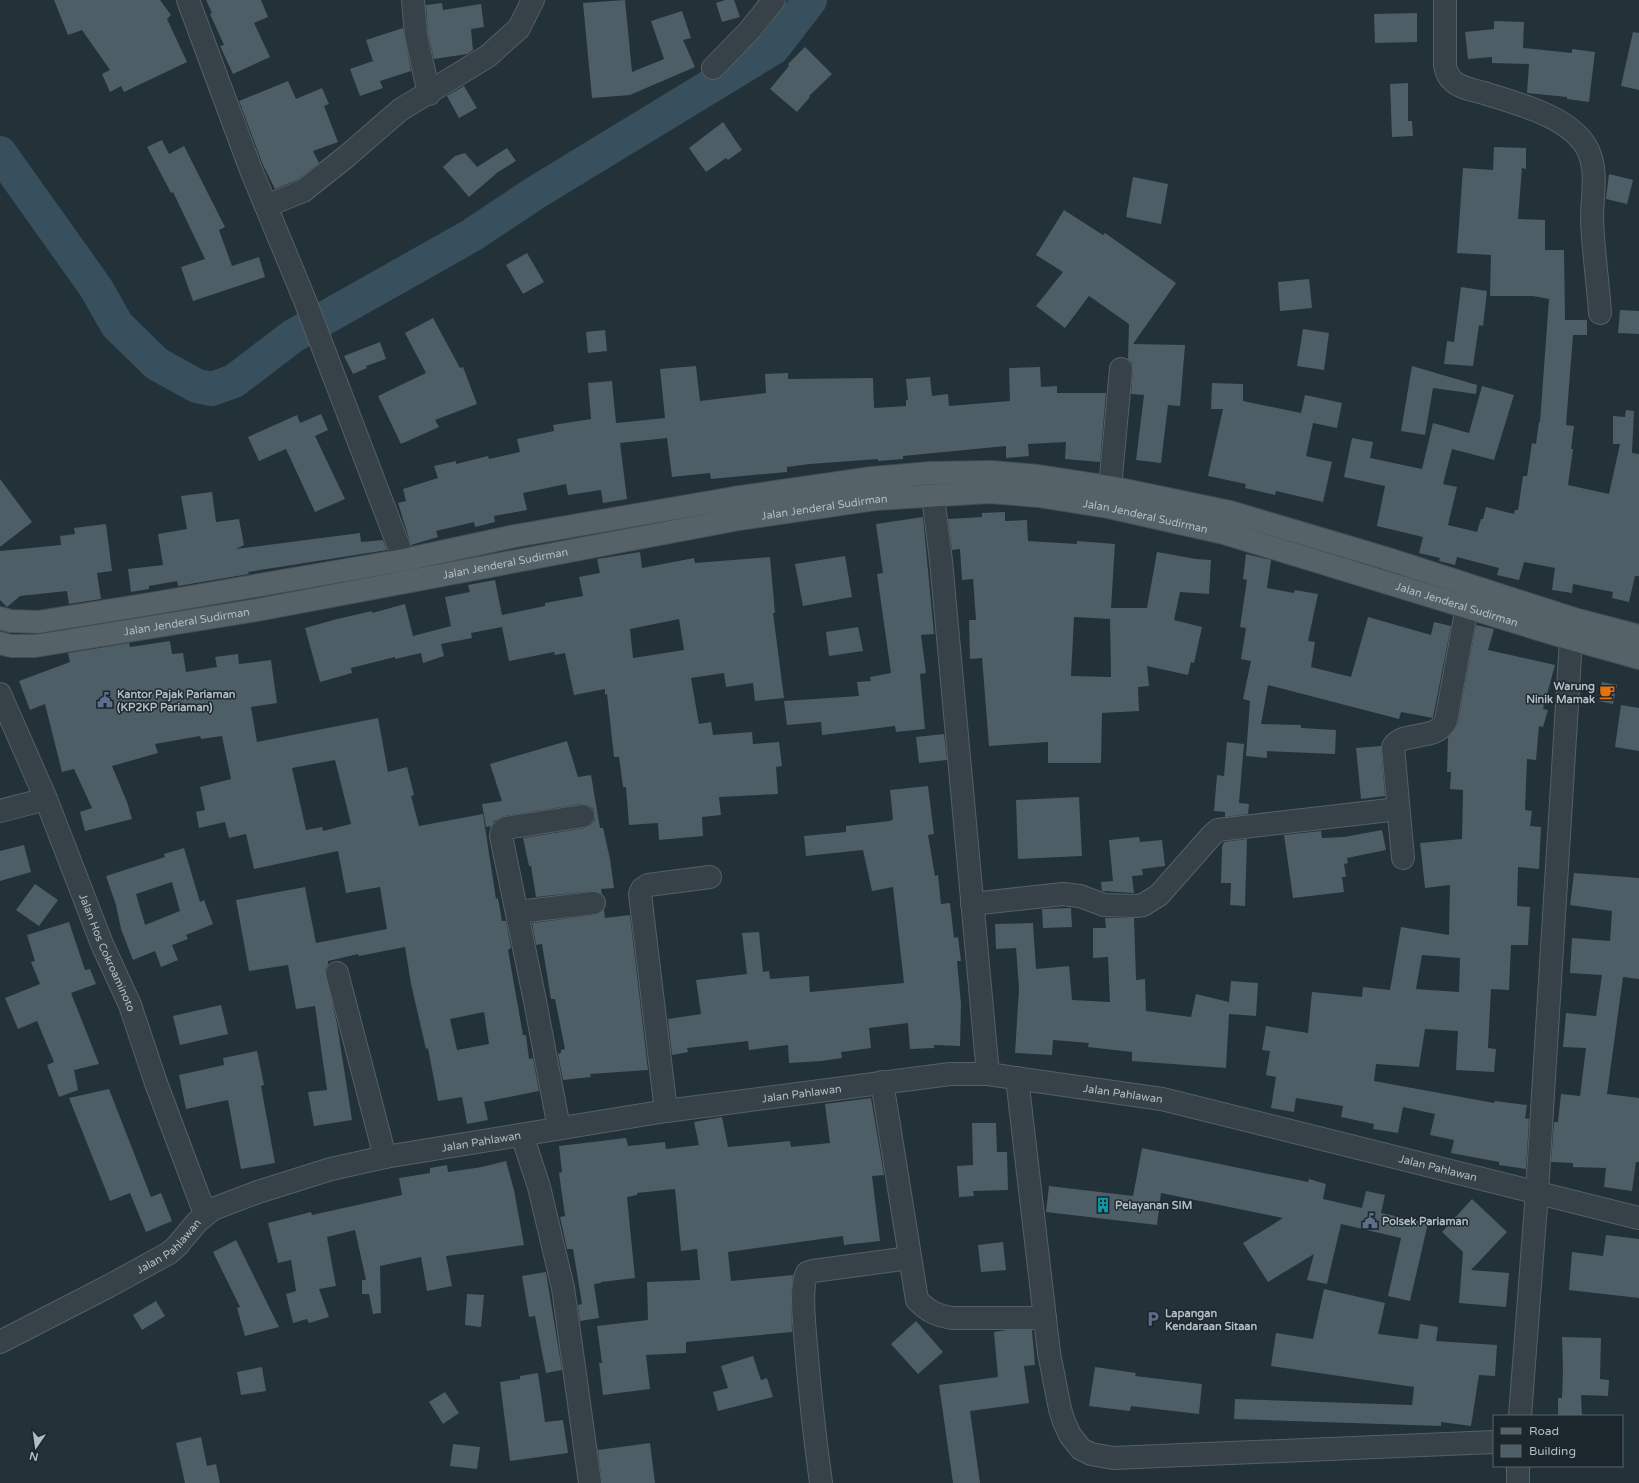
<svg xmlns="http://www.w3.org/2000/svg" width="1639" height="1483" font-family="'Varela Round',sans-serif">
  <rect width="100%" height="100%" fill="#233138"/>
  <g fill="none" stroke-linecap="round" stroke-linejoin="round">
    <path stroke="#38505e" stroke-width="34" d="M0 153 96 288 117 325 157 364 197 386 212 389 234 381 293 336 472 235 535 193 773 48 810 0"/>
  </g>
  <g fill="#4e5e66" fill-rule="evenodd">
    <path d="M54 0H160L171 15 167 19 187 62 124 92 121 86 110 92 102 74 110 70 82 30 68 35Z"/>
    <path d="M206 0H261L268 17 254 23 270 57 233 74 220 46 224 45 210 14 212 13Z"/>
    <path d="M625 0 632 72 664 59 651 21 682 11 691 38 683 40 695 67 630 95 592 98 583 3Z"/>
    <path d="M725 0H734L740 17 722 22 716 3Z"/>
    <path d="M442 3 443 10 481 4 484 27 471 29 473 50 467 54 434 59 428 33 426 5Z"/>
    <path d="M1417 13V42L1375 43 1374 14Z"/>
    <path d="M1494 21 1524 22 1523 48 1572 53V49L1595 52 1589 102 1567 99V97L1527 93 1529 64 1492 63V57L1468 59 1465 32 1494 29Z"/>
    <path d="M403 28 411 71 380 81 383 88 360 96 350 69 373 61 366 40Z"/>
    <path d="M1633 32 1639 33V90L1621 86Z"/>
    <path d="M805 47 832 74 809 96 810 97 797 112 770 89 789 66 788 64Z"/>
    <path d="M288 81 296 99 322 88 329 104 324 106 338 142 313 151 319 163 297 180 275 189 263 165 239 101Z"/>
    <path d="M1408 83V121H1412L1413 136 1392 137 1390 84Z"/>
    <path d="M464 86 477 108 459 118 447 96Z"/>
    <path d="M723 122 742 150 728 160 726 158 706 172 689 148Z"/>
    <path d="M162 140 169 154 184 146 225 227 219 230 232 266 259 257 265 277 193 301 181 267 205 259 173 192 171 193 147 147Z"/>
    <path d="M1494 147 1526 148V169L1522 168 1518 219 1545 220V250H1564L1565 320H1587V335H1573L1566 425 1574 426 1571 449H1573L1568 485 1609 494 1620 444H1613V416L1625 417 1626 410 1634 411 1632 453 1639 454V576H1635L1629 602 1612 598 1613 592 1573 584 1572 593 1552 590 1555 568 1524 562 1519 580 1497 575 1499 568 1457 557 1455 565 1439 561 1440 558 1419 553 1423 537 1377 526 1385 486 1344 477 1352 438 1373 442 1370 458 1422 469 1433 423 1469 433 1482 386 1514 395 1494 460 1452 449 1443 484 1457 487 1448 525 1477 532 1481 519H1483L1486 507 1514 514 1515 510H1518L1523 476H1527L1532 443 1536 444 1539 422H1540L1549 299 1533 296H1490L1491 255 1457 253 1463 168 1493 170Z"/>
    <path d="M507 148 516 161 498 172 469 197 443 167 455 156 465 153 477 167Z"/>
    <path d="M1609 174 1633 180 1627 204 1606 199Z"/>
    <path d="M1133 177 1168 184 1161 224 1126 217Z"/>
    <path d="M1064 210 1103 235 1105 233 1176 283 1133 344 1185 345 1180 406 1168 405 1161 463 1136 460 1144 395 1131 394 1133 370 1132 363 1128 359 1129 324 1089 296 1065 328 1036 306 1063 272 1036 255Z"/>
    <path d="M527 253 544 282 523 294 506 265Z"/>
    <path d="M1309 279 1312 308 1280 311 1278 282Z"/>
    <path d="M1461 287 1487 291 1483 326 1479 325 1473 366 1444 364 1447 341 1454 342Z"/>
    <path d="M1620 310 1639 311V334L1618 333Z"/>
    <path d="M433 318 460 368 463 367 477 404 435 420 439 427 401 444 378 396 426 373 405 333Z"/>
    <path d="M1303 329 1329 333 1324 370 1297 366Z"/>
    <path d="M605 330 607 351 588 353 586 332Z"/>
    <path d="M380 342 386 359 366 366 367 368 353 374 344 356Z"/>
    <path d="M696 366 700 401 766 393 765 374 788 373V379L873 378 874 408 906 406V400H908L906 379 930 377 932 396 948 394 949 406 1010 401 1009 368 1040 367 1041 387 1057 386V393H1106L1100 462 1065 459 1066 442 1028 444 1029 456 1006 458V446L903 456V459L878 461V459L810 464 787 467V472L711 479 710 473 672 477 667 438 620 443 627 499 603 503 601 490 568 495 566 484 523 493 527 510 494 516 495 522 475 527 474 522 436 531 438 537 411 545 398 503 406 501 403 489 438 478 434 466 456 461V464L488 456 489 459 520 452 517 439 554 431 553 425 591 419 588 383 612 381 616 423 665 418 660 369Z"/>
    <path d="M1412 366 1477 385 1476 394 1433 388 1425 435 1401 431Z"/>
    <path d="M1212 383 1243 384V401L1301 413 1305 395 1342 403 1337 428 1313 423 1306 456 1332 462 1323 502 1276 491 1275 495 1245 488 1246 484 1208 476 1223 409H1211Z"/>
    <path d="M321 414 328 430 315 436 345 499 315 512 286 449 259 461 248 437 297 415 300 423Z"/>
    <path d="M0 479 32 522 0 547Z"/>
    <path d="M212 492 216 522 239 519 244 545 236 549 360 533 361 542 383 540 387 550 248 572 249 574 178 586 177 581 149 586V589L131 592 128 569 163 565 158 534 187 529 181 496Z"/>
    <path d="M1005 512V521L1027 520 1028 541 1077 544V541L1115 544 1111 608H1147L1157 552 1196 559 1211 560 1209 594 1180 592 1174 620 1202 627 1194 663 1191 662 1188 675 1147 666 1149 686 1138 687 1139 711 1102 713 1101 763H1048V742L989 746 982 658 970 659 969 620H976L973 579 962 580 960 549 952 550 948 519 982 517V513ZM1074 617 1110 619 1111 677 1071 676Z"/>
    <path d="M923 517 934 634 921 635 926 673 920 674 925 729 896 732 895 726 822 735 821 722 787 725 784 701 859 696 857 682 871 681 870 677 891 673 877 574 883 573 876 524Z"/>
    <path d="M106 524 112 571 97 573 101 599 69 604 67 591 20 596 7 607 0 600V551L61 545 60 536 75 534 74 528Z"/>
    <path d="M640 552 642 568 694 558 695 563 770 557 775 613H773L784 698 755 701 753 683 726 687 724 673 691 678 699 724 711 722 713 735 752 732 753 744 779 742 782 766 776 767 778 794 719 797 721 815 702 817 703 836 659 840 658 823 629 825 626 787H623L619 757H614L607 694 605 695V689L574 695 565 653 555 655 554 652 509 661 502 627 471 633 472 638 441 644 444 656 423 663 421 653 395 659V657L351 668 352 673 320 682 305 628 337 619 372 611V613L405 604 413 636 451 626 445 597 470 592 468 585 495 580 502 615 545 606V603L583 596 579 577 600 573 597 559ZM679 619 684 650 633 658 630 629Z"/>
    <path d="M1246 554 1271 560 1267 588 1294 593 1295 590 1318 594 1308 641 1315 642 1311 667 1351 677 1368 617 1431 635 1434 622 1451 626 1433 718 1401 712 1399 719 1268 685 1261 724 1301 725V728L1336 730 1335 754 1267 751V758L1246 756 1250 701 1243 699 1251 661 1241 659 1246 628 1240 627 1247 580 1243 579Z"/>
    <path d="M845 556 852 597 803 606 795 564Z"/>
    <path d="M1476 625 1494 629 1488 650 1555 665 1543 709 1548 710 1543 727 1539 726 1536 760 1527 759 1525 810 1532 811 1530 826 1541 827 1539 869 1518 867 1517 906 1530 907 1528 945H1511L1509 990 1491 989 1488 1048 1496 1049 1494 1072 1456 1070 1458 1031 1425 1029 1419 1067 1376 1064 1374 1081 1494 1103 1495 1101 1527 1105 1525 1118 1529 1119 1526 1169 1499 1165V1162L1451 1153 1454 1140 1430 1135 1435 1114 1403 1107 1398 1133 1373 1129 1374 1124 1341 1117 1343 1106 1296 1098 1294 1112 1271 1108 1276 1077 1266 1075 1270 1051 1262 1050 1266 1026 1308 1033 1312 992 1362 997 1363 987 1390 990 1401 927 1449 935 1450 885 1425 888 1420 843 1462 839 1463 790 1450 789 1451 772H1447L1448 738 1458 723ZM1422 955 1460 958 1459 992 1416 989Z"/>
    <path d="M858 627 863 651 829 656 826 632Z"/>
    <path d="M170 641 172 654 183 653 186 672 217 667 215 657 238 654 239 664 271 660 277 703 251 707 257 742 378 718 388 772 407 767 414 795 411 796 419 826 483 814 496 899 498 898 502 921H506L511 948 508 950 523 1035H526L529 1059 533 1058 539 1091 484 1102 488 1120 467 1124 462 1097 438 1101 428 1048 426 1049 411 984 405 947 359 956 358 954 328 961V964L325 970 337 1024 352 1120 314 1126 308 1092 327 1090 315 1006 296 1009 288 965 249 971 236 900 305 887 316 943 387 929 380 887 346 893 338 851 254 869 246 834 229 838 225 822 199 828 196 812 205 810 200 787 231 779 222 736 201 739 200 736 155 744 158 753 112 766 127 802 132 819 85 831 80 812 92 808 74 769 62 772 45 704 30 710 19 681 70 662 68 653 129 643 130 647ZM335 760 351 824 323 831 322 827 306 830 292 768ZM484 1012 489 1044 457 1050 450 1019Z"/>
    <path d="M1602 682 1617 685 1613 704 1598 701Z"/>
    <path d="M1621 705 1639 708V751L1615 747Z"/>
    <path d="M944 734 947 760 919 763 916 737Z"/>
    <path d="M567 741 578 777 591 775 600 828H603L610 859 614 888 601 889 602 894 593 891 536 897 531 866H529L523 838 585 828 591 825 595 820V814L593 808 588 805 581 804 504 816 494 821 492 826 486 827 482 804 502 801 490 764Z"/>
    <path d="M1227 742 1244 744 1239 803 1249 804 1248 814 1225 817V812L1214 811 1217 775 1224 776Z"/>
    <path d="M1381 746 1385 796 1361 799 1356 748Z"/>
    <path d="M928 786 934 834 928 835 935 876 938 875 941 904 950 903 954 938 958 937 961 961H957L961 1004 960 1046 934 1045V1048L910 1049 908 1023 869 1028 871 1048 841 1052 842 1058 822 1061 789 1063 788 1045 749 1050 748 1041 687 1048 688 1052 672 1055 668 1019 701 1014 696 980 747 974 742 933 759 932 763 972 769 971 770 979 809 976 810 992 904 983 893 887 872 891 863 850 806 856 804 836 846 832V826L890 821 893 819 890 790Z"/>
    <path d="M1079 797 1082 856 1018 859 1016 800Z"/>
    <path d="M1382 830 1386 850 1347 858 1348 863 1344 864 1346 877H1342L1344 892 1293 898 1284 835 1321 831 1322 838 1344 837Z"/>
    <path d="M1139 837 1140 842 1162 840 1165 866 1142 869 1143 875 1132 876 1134 893 1102 891 1101 882 1113 881 1109 840Z"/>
    <path d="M1247 839 1245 906 1230 905 1231 883H1221L1222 847 1224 842Z"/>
    <path d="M24 845 31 872 0 881V851Z"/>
    <path d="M184 848 200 902 204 900 213 924 186 935 188 939 172 945 178 960 161 967 155 951 133 960 121 929 116 905 106 876 165 857 164 854ZM172 882 180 911 145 925 136 894Z"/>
    <path d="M1574 873 1639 878V979L1623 977 1607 1094 1639 1098V1162H1636L1632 1191 1604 1187 1606 1168 1573 1167V1163L1551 1162 1554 1122H1558L1561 1094 1580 1096 1586 1048 1563 1047 1566 1013 1596 1016 1602 975 1570 973 1572 938 1610 941 1612 911 1570 905Z"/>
    <path d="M35 884 58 900 39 926 16 910Z"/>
    <path d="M1071 908 1072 927 1043 928 1042 909Z"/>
    <path d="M604 910 605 918 630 915 648 1070 590 1074 591 1077 563 1080 558 1054 561 1053V1050L565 1049 555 999H551L542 944 536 945 532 923 595 915Z"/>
    <path d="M1105 918H1134L1136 980 1145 979 1146 1011 1191 1017 1196 994 1229 1002 1231 981 1258 983 1256 1016 1229 1014 1226 1068 1132 1061V1052L1088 1047 1089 1043 1053 1040 1052 1055 1015 1053 1019 989 1016 948 996 949 995 924 1033 923 1036 969 1069 966 1072 1000 1110 1002 1108 957 1093 958V928H1106Z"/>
    <path d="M69 922 85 970 90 969 96 984 71 993 99 1064 74 1070 78 1090 59 1097 47 1065 54 1062 37 1021 18 1029 5 998 40 984 31 962 35 961 27 935Z"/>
    <path d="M221 1005 228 1034 180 1045 173 1016Z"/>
    <path d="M257 1051 264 1085 261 1086 275 1163 241 1169 228 1100 186 1109 179 1075 224 1065 223 1058Z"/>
    <path d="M109 1089 151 1197 161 1193 172 1221 146 1232 130 1193 110 1201 69 1098Z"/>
    <path d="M871 1098 884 1175 872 1176 880 1241 844 1245 843 1236 728 1252 731 1281 793 1275 791 1294 792 1332 686 1342V1353L646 1355 650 1389 603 1395 599 1363H602L597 1326 648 1320 647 1282 700 1280 697 1249 681 1251 675 1189 637 1193V1195L627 1197 635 1278 601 1282V1283L594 1284 599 1318 580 1321 578 1305 582 1304 573 1249H567L560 1217 565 1216 559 1173 562 1172 559 1146 626 1138 628 1146 665 1142 666 1149 699 1145 694 1122 722 1117 728 1147 790 1141 791 1147 830 1143 825 1104Z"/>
    <path d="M972 1123H996L997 1152H1007L1008 1190 973 1191 974 1196 959 1197 957 1166 973 1165Z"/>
    <path d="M1142 1148 1308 1182 1309 1179 1326 1184 1323 1199 1362 1208 1366 1191 1385 1195 1381 1213 1428 1223 1410 1301 1388 1296 1401 1238 1341 1224 1327 1284 1307 1280 1314 1254 1268 1282 1243 1243 1283 1218 1161 1193 1157 1225 1046 1212 1049 1186 1133 1196Z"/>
    <path d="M506 1161 514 1190 524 1245 446 1256 452 1286 427 1291 421 1257 380 1266 381 1313 373 1314 369 1294H362V1280H366L355 1230 327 1237 336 1286 319 1289 329 1317 309 1323 307 1319 293 1323 286 1294 296 1291 291 1260 278 1263 268 1223 311 1212 312 1215 402 1195 399 1178 430 1173V1168L447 1165 448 1172 482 1167Z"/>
    <path d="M1472 1199 1507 1232 1471 1270 1509 1273 1506 1307 1459 1303 1463 1252 1442 1232Z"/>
    <path d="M1606 1235 1639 1239V1298L1569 1290 1572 1252 1603 1256Z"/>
    <path d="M236 1240 279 1327 245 1336 237 1308 240 1307 213 1252Z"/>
    <path d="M1003 1242 1006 1270 981 1272 978 1245Z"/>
    <path d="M546 1272 562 1370 546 1373 535 1316 529 1317 522 1276Z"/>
    <path d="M1324 1289 1385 1303 1378 1334 1418 1339 1420 1324 1438 1327 1436 1341 1497 1345 1495 1376 1479 1375 1471 1426 1441 1422V1426L1234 1419 1235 1399 1412 1405 1414 1387 1271 1366 1276 1333 1313 1339Z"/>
    <path d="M467 1294 484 1295 481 1327 465 1325Z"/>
    <path d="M156 1301 165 1316 142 1330 133 1315Z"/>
    <path d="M916 1321 943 1352 918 1374 891 1344Z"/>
    <path d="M1007 1330H1032L1035 1365 1024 1366 1029 1403 970 1411 980 1483H953L939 1385 998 1377 994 1332Z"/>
    <path d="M1562 1337 1601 1338 1600 1379 1609 1380 1608 1396 1581 1395 1582 1416H1558V1398H1562L1563 1370Z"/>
    <path d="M753 1356 761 1380 767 1378 773 1397 718 1411 713 1392 728 1388 721 1366Z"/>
    <path d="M262 1367 266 1391 241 1395 237 1372Z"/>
    <path d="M1095 1367 1136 1373 1135 1376 1202 1384 1199 1414 1131 1406 1130 1411 1089 1406Z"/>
    <path d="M538 1373 545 1422 563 1420 568 1453 510 1461 500 1382 520 1379V1376Z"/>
    <path d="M445 1392 459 1413 443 1424 429 1402Z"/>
    <path d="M201 1437 207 1466 216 1464 220 1483H185L176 1443Z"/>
    <path d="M650 1443 655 1483H602L598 1450Z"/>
    <path d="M453 1444 480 1447 477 1469 450 1466Z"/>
  </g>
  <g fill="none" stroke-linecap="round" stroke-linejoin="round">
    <defs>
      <g id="minor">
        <path d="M188 0 251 170 304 298 404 560"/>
        <path d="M413 0 416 35 429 94"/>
        <path d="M1445 0V65C1446 71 1448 77 1453 81 1460 88 1474 90 1484 93 1517 104 1571 116 1588 150 1598 172 1592 196 1592 219 1593 250 1598 282 1600 313"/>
        <path d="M713 68 749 31 774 0"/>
        <path d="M266 206 303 191 347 156 400 110 488 56 519 28 533 0"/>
        <path d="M1110 487 1121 369"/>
        <path d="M933 496 941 561 988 1074"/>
        <path id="s1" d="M0 694 46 799 102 944 130 1005 156 1083 205 1214"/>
        <path d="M0 811 46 799"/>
        <path d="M1403 858 1393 747C1402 730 1436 742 1446 721L1467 607"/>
        <path d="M972 904 1063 894 1080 896 1104 905 1136 906 1143 905 1159 895 1212 835 1218 830 1398 809"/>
        <path d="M518 912 594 903"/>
        <path d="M337 973 385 1157"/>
        <path d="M1017 1078 1049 1353 1060 1409 1064 1422 1070 1435 1081 1449 1091 1454 1113 1458 1494 1442"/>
        <path d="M882 1082 917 1300C929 1312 936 1315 952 1318H1045"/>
        <path d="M666 1111 640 894 642 889 648 885 710 877"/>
        <path d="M559 1128 535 1001 501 836 502 831 506 828 583 816"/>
        <path d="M522 1135 539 1187 563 1288 590 1483"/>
        <path d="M1520 1416 1537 1192 1571 639"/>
        <path d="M821 1483C814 1433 809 1384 805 1334 804 1317 800 1288 807 1273L813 1271 910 1258"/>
        <path d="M1518 1483V1466"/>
      </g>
      <g id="tertiary">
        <path id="s2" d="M0 1342 109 1286 169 1253 177 1246 197 1222 213 1209 258 1192 331 1169 385 1157 666 1111 950 1074H988L1162 1099 1639 1218"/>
      </g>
      <g id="primary">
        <path d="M0 618 10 621 38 622 156 603 404 560 515 536 734 498 872 478 931 473 991 472 1038 476 1110 487 1230 512 1385 558 1574 619 1639 636"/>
        <path id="s3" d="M0 643 11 646H35L257 610 739 519 876 499 990 492 1039 496 1108 507 1224 533 1571 639 1639 658"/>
      </g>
    </defs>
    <use href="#minor" stroke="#556066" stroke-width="24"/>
    <use href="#tertiary" stroke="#556066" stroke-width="24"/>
    <use href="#primary" stroke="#434e54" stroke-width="24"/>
    <use href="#minor" stroke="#374248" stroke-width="22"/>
    <use href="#tertiary" stroke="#374248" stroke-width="22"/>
    <use href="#primary" stroke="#556268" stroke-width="22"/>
  </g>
  <defs>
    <symbol id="cafe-bare" viewBox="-9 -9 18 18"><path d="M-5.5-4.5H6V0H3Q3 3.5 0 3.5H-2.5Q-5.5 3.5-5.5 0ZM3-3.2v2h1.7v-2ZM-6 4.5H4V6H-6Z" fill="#e8710a" stroke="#1c272d" stroke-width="2.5" paint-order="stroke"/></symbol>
    <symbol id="civic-bare" viewBox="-9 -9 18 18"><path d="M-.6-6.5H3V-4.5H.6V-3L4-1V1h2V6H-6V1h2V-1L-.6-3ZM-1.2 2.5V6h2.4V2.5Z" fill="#5c6f8a" stroke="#1c272d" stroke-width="2.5" paint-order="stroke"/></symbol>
    <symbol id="building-bare" viewBox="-9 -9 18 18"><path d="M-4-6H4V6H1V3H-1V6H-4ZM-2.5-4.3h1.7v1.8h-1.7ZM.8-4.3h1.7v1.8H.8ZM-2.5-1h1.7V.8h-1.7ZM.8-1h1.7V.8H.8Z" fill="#0f9aa8" stroke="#1c272d" stroke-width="2.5" paint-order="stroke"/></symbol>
    <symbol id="parking-bare" viewBox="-9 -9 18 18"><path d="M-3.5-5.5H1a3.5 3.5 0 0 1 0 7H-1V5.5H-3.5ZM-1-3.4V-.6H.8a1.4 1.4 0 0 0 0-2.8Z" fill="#5c6f8a" stroke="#1c272d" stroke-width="2.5" paint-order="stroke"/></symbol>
  </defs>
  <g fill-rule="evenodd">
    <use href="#cafe-bare" x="1596" y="681" width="22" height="22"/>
    <use href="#civic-bare" x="94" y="689" width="22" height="22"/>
    <use href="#building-bare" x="1092" y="1194" width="22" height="22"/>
    <use href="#civic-bare" x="1359" y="1210" width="22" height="22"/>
    <use href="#parking-bare" x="1142" y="1308" width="22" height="22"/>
  </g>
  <g text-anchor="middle" stroke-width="3" stroke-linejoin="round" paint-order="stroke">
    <g font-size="11" fill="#b2bdc4" stroke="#1c272d">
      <text dy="4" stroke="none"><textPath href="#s3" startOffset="837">Jalan Jenderal Sudirman</textPath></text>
      <text dy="4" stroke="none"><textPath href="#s3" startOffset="1161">Jalan Jenderal Sudirman</textPath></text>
      <text dy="4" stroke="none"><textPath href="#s3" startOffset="513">Jalan Jenderal Sudirman</textPath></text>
      <text dy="4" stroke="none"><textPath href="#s3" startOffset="1485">Jalan Jenderal Sudirman</textPath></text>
      <text dy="4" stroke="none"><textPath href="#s3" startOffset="189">Jalan Jenderal Sudirman</textPath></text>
      <text dy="4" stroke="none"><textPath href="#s1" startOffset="280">Jalan Hos Cokroaminoto</textPath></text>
      <text dy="4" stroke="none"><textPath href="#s2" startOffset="855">Jalan Pahlawan</textPath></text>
      <text dy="4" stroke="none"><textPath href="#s2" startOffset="1179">Jalan Pahlawan</textPath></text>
      <text dy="4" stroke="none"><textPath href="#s2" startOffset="531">Jalan Pahlawan</textPath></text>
      <text dy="4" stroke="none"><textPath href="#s2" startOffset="1503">Jalan Pahlawan</textPath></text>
      <text dy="4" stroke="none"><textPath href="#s2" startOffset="195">Jalan Pahlawan</textPath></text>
    </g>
    <g font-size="11" font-weight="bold" fill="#b2bdc4" stroke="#1c272d" text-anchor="start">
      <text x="1595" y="690" text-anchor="end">Warung<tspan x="1595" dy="13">Ninik Mamak</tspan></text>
      <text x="117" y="698">Kantor Pajak Pariaman<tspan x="117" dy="13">(KP2KP Pariaman)</tspan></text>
      <text x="1115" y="1209">Pelayanan SIM</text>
      <text x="1382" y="1225">Polsek Pariaman</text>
      <text x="1165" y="1317">Lapangan<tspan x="1165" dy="13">Kendaraan Sitaan</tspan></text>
    </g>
  </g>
  <rect x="1493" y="1415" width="130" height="52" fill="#1c272d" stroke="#586369"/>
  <rect x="1501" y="1428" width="20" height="6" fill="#556268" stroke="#586369"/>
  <text x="1529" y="1435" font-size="12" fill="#b2bdc4">Road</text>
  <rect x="1501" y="1445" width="20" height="12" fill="#4e5e66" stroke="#586369"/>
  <text x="1529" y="1455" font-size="12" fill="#b2bdc4">Building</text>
  <g transform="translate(36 1447) rotate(193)" stroke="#1c272d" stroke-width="3" paint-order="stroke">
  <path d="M0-3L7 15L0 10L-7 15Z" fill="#b2bdc4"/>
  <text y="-6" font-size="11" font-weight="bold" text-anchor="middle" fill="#b2bdc4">N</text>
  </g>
</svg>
